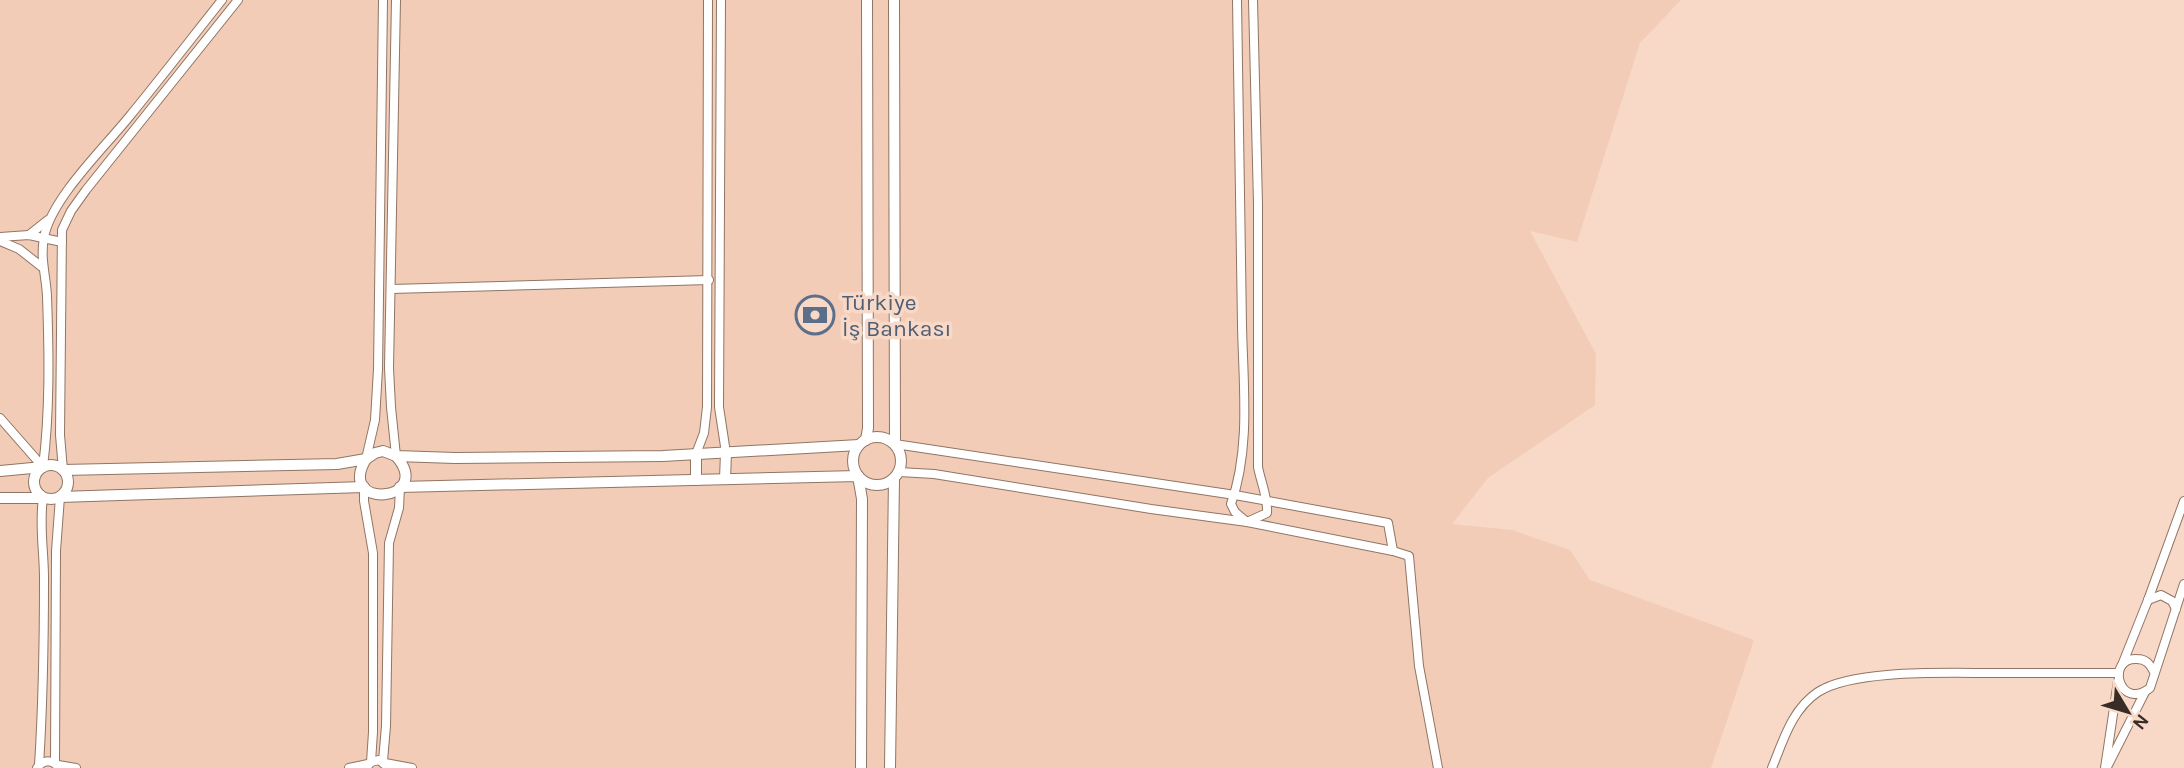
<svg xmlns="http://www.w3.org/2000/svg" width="2184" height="768" font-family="Karla,sans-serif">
  <rect width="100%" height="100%" fill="#f8d9c7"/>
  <path fill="#f2ccb7" d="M0 0H1681L1640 43 1577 242 1530 231 1596 354 1595 405 1488 478 1452 524 1512 530 1570 550 1590 580 1754 640 1711 768H0Z"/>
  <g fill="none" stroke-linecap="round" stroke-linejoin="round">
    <defs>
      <g id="street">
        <path d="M396 0 389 368 391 407 396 456"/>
        <path d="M721 0 719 407 726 453"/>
        <path d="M1237 0C1238 108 1241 216 1242 325 1243 383 1251 448 1231 504L1235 512 1247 522 1267 513C1268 497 1261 483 1258 467V204L1253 0"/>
        <path d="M29 235 48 220"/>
        <path d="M0 237 29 235 62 242"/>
        <path d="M0 241 19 249 42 267"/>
        <path d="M391 289 709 280"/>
        <path d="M0 418 43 467"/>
        <path d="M895 444 1235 495 1388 523 1393 551 1409 556 1419 666 1438 768"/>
        <path d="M696 454 704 433 707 407 708 0"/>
        <path d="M366 459 375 420 378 369 383 0"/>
        <path d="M43 467C50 411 49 353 47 296 46 276 40 258 44 238 50 200 104 148 129 117 160 79 191 39 222 0"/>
        <path d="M63 470 60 435 62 230 71 211 86 190 238 0"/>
        <path d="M899 472 934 474 1151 509 1247 522 1393 551"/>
        <path d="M364 487V501L373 553V732L371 762"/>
        <path d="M2148 600 2161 595 2172 601 2176 609"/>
        <path d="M2122 665 2148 600 2184 501"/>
        <path d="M2154 672C2150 664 2146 659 2137 659 2105 657 2119 712 2150 688L2184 584"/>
        <path d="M383 761 386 726 389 543 399 508 400 487"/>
        <path d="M55 763 56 551 60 497"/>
        <path d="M385 763 412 768"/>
        <path d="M39 765C43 703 44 640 44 578 44 551 39 525 43 498"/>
        <path d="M58 765 76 768"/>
        <path d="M2108 765 2145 692"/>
        <path d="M37 768C43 759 53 759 59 768"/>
        <path d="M349 768 368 764"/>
        <path d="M366 768 371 762 379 760 389 768"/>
        <path d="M1772 768C1783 741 1792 709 1818 692 1853 669 1948 673 1991 673 2033 673 2076 673 2119 673"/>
        <path d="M2105 768 2118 681"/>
      </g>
      <g id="secondary">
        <path d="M894 0 895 444"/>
        <circle cx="877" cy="461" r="24"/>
        <path d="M866 440 868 428 867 0"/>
        <path d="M696 454V480"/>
        <path d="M366 459C335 511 436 502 396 456"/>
        <circle cx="51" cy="482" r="17"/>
        <path d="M63 470 337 464 366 459 375 453 383 451 396 456 455 458 663 456 859 445"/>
        <path d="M0 471 43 467"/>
        <path d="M725 479 726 453"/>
        <path d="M400 487 858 476 862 499 861 768"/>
        <path d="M60 497 364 487"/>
        <path d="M0 498H43"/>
        <path d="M890 768 894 479"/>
      </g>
    </defs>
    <use href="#street" stroke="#907565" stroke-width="10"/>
    <use href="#secondary" stroke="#907565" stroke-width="12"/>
    <use href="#street" stroke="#fff" stroke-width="8"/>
    <use href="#secondary" stroke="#fff" stroke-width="10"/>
  </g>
  <defs>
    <symbol id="bank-ring" viewBox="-11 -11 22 22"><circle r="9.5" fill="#f8d9c7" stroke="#5c6f8a" stroke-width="1.5"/><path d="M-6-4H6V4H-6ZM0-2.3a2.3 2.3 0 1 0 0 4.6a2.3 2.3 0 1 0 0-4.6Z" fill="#5c6f8a"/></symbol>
  </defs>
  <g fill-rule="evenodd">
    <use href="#bank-ring" x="793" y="293" width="44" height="44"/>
  </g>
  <g text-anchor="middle" stroke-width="7" stroke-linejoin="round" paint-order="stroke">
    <g font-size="23" fill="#4e5e75" stroke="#f8d9c7" text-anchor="start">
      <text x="842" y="310">Türkiye<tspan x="842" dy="26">İş Bankası</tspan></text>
    </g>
  </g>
  <g transform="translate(2128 712) rotate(128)" stroke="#f8d9c7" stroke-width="5" paint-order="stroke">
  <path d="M0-5L12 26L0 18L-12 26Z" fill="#382c26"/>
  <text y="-10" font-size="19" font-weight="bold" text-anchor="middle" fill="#382c26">N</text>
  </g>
</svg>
